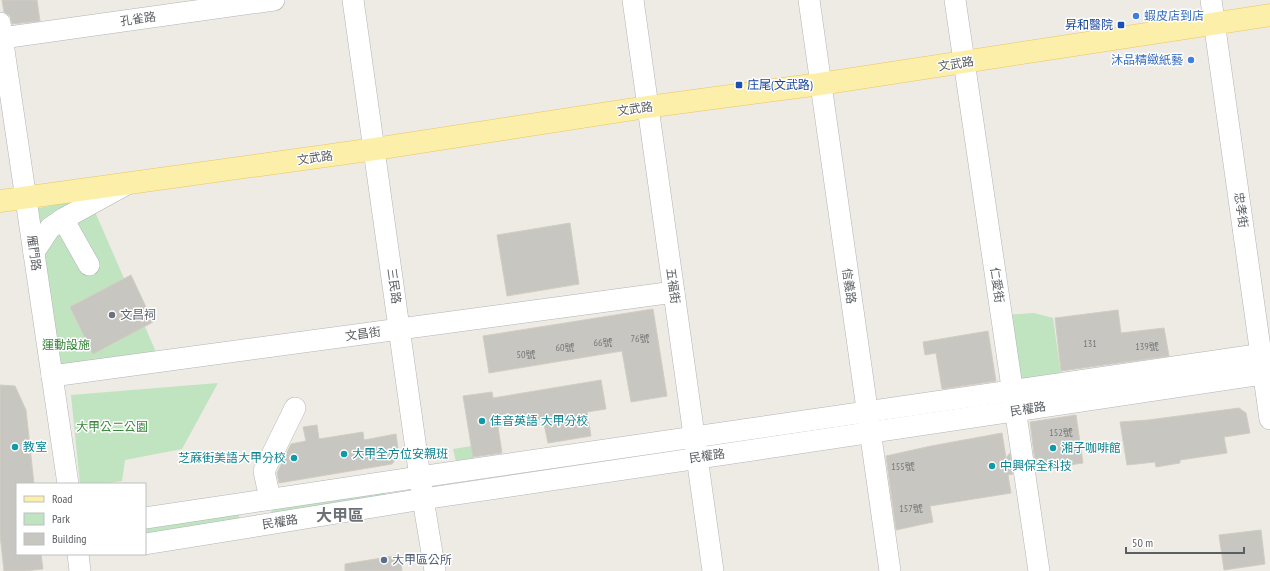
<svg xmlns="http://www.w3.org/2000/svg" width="1270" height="571" font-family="'PT Sans Narrow','Noto Sans TC',sans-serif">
  <rect width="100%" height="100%" fill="#edebe3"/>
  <g fill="#c0e4c0">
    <path d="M89 198 156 352 52 366 29 210Z"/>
    <path d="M1034 313 1053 318 1061 375 1015 381 1005 315Z"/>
    <path d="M218 383 182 449 125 460 122 481 101 484H80L71 395Z"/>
    <path d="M472 446 475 464 457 466 453 449Z"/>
    <path d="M384 486 387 502 273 520 270 504Z"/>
    <path d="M238 510 241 526 145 541V525Z"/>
  </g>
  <g fill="#c8c6c0" stroke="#d2cdc2">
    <path d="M2 0H37L40 21 12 24 10 16 4 12Z"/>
    <path d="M570 223 579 284 507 296 497 235Z"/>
    <path d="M131 275 153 322 93 354 70 307Z"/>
    <path d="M653 309 667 396 631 402 622 351 489 373 483 336Z"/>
    <path d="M1118 310 1121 333 1164 328 1169 356 1061 371 1055 318Z"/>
    <path d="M988 331 996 381 942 389 936 353 925 355 923 342Z"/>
    <path d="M601 380 606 409 587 412 591 436 548 443 543 419 498 427 502 453 473 457 463 396 492 392 493 398Z"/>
    <path d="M0 385 15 386 26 410 34 484H17V554H41L43 569 25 571H4L0 535Z"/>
    <path d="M1239 408 1246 413 1250 433 1224 437 1227 453 1180 460V463L1156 467 1155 462 1127 465 1120 422 1148 420Z"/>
    <path d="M1076 415 1083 463 1036 470 1030 422Z"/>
    <path d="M317 425 319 439 363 432 364 440 396 434 399 455 392 464 279 483 277 473 291 444 306 441 303 427Z"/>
    <path d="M1002 433 1006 458 1010 453 1013 474 1008 475 1011 493 930 506 933 522 896 530 886 456 931 446Z"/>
    <path d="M1261 530 1265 564 1224 570 1219 535Z"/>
    <path d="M400 555 402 571H345V564Z"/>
  </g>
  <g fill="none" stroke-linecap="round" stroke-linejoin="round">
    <defs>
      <g id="minor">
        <path d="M353 0 423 499 435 571"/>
        <path d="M633 0 713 571"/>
        <path d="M809 0 890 571"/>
        <path d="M955 0 1039 571"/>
        <path d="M1211 0 1270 419"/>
        <path d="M0 23 68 484"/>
        <path d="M2 38 274 0"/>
        <path d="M63 219 89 265"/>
        <path d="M34 252 50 228 63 219 125 185"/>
        <path d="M52 376 674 292"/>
        <path d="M270 499 264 471 295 408"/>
        <path d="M145 518 420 477 1270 353"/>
        <path d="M145 544 423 499 1270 373"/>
        <path d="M78 554 80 571"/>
      </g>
      <path id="major" d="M0 201 375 149 647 107 820 84 1270 15"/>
    </defs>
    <use href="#minor" stroke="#b1b4b8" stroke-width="22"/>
    <use href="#major" stroke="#edc55d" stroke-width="23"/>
    <use href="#minor" stroke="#fff" stroke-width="21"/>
    <use href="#major" stroke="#fcefa9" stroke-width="22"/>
  </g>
  <g fill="#3f7fe0" stroke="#fff" stroke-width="1.5">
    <circle cx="1136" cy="16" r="4"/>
    <circle cx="1191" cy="60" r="4"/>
  </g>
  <g fill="#1a4fb4" stroke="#fff" stroke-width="1.5">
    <rect x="1117" y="21" width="8" height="8" rx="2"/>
    <rect x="735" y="81" width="8" height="8" rx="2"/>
  </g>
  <circle fill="#6b7280" stroke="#fff" stroke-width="1.5" cx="112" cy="315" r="4"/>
  <g fill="#0f9aa8" stroke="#fff" stroke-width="1.5">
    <circle cx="482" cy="421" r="4"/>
    <circle cx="15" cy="447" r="4"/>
    <circle cx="1053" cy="448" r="4"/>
    <circle cx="344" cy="454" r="4"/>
    <circle cx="294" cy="458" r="4"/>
    <circle cx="992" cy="466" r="4"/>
  </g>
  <circle fill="#5c6f8a" stroke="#fff" stroke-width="1.5" cx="384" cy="560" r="4"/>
  <g text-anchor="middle" stroke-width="3" stroke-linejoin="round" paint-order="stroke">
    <g font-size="10" fill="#76797a">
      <text x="640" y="342">76號</text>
      <text x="603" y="346">66號</text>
      <text x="1090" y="347">131</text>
      <text x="1147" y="350">139號</text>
      <text x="565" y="351">60號</text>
      <text x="526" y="358">50號</text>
      <text x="1061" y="436">152號</text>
      <text x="903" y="470">155號</text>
      <text x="911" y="512">157號</text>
    </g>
    <g font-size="12" fill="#366cbe" stroke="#fff" text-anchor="start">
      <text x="1144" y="20">蝦皮店到店</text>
      <text x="1183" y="64" text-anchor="end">沐品精緻紙藝</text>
    </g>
    <g font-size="12" fill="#5b5f63" stroke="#fff">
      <text transform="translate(138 19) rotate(-8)" y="4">孔雀路</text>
      <text transform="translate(956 64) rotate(-9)" y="4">文武路</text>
      <text transform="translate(635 109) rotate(-8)" y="4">文武路</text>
      <text transform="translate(315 158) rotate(-8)" y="4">文武路</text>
      <text transform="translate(1241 210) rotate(82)" y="4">忠孝街</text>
      <text transform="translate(34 253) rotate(82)" y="4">雁門路</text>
      <text transform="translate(997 285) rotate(82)" y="4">仁愛街</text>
      <text transform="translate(394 286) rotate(82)" y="4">三民路</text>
      <text transform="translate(673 286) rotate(82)" y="4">五福街</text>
      <text transform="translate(849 286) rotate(82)" y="4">信義路</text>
      <text transform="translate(363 334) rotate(-8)" y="4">文昌街</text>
      <text transform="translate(1028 409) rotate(-9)" y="4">民權路</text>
      <text transform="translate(707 456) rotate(-8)" y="4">民權路</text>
      <text transform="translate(280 522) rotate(-9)" y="4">民權路</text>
    </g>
    <g font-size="12" fill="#164399" stroke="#fff" text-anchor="end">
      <text x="1113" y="29">昇和醫院</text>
      <text x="747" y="89" text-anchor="start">庄尾(文武路)</text>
    </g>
    <g font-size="12" fill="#5b616d" stroke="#fff" text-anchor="start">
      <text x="120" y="319">文昌祠</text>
    </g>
    <g font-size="12" fill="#38853c" stroke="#fff">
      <text x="66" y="349">運動設施</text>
      <text x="112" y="431">大甲公二公園</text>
    </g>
    <g font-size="12" fill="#0d838f" stroke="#fff" text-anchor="start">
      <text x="490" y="425">佳音英語 大甲分校</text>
      <text x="23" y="451">教室</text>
      <text x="1061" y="452">湘子咖啡館</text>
      <text x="352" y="458">大甲全方位安親班</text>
      <text x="286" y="462" text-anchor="end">芝蔴街美語大甲分校</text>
      <text x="1000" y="470">中興保全科技</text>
    </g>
    <g font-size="12" fill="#4e5e75" stroke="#fff" text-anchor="start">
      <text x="392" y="564">大甲區公所</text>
    </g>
    <g font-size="16" font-weight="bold" fill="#6c7175" stroke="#fff">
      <text x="340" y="521">大甲區</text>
    </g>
  </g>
  <rect x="16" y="483" width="130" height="72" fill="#ffffff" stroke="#bdbfc1"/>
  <rect x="24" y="496" width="20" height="6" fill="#fcefa9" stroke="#bdbfc1"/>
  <text x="52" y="503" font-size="12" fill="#5b5f63">Road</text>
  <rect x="24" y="513" width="20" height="12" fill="#c0e4c0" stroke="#bdbfc1"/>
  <text x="52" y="523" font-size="12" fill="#5b5f63">Park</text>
  <rect x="24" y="533" width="20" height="12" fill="#c8c6c0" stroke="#bdbfc1"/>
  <text x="52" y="543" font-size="12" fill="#5b5f63">Building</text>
  <path d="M1126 547v6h118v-6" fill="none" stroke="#5b5f63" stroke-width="2"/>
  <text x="1132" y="547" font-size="12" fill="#5b5f63" stroke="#ffffff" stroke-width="3" paint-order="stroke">50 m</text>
</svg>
